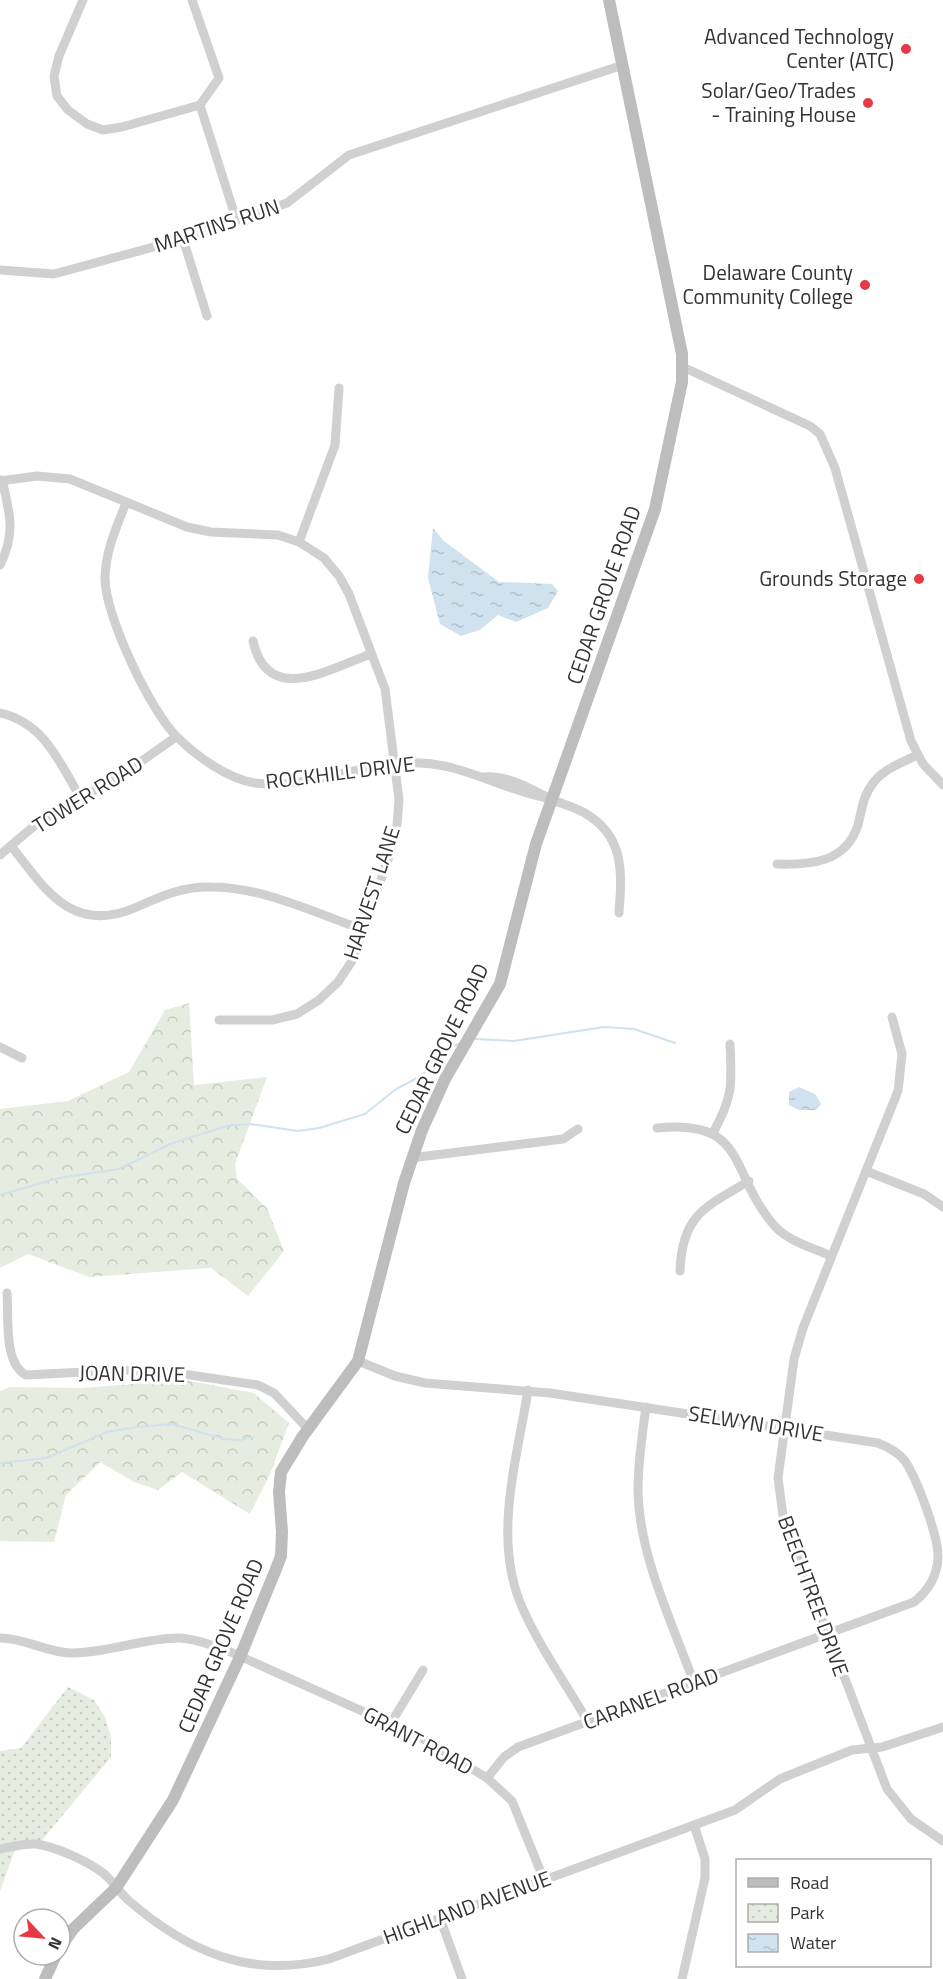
<svg xmlns="http://www.w3.org/2000/svg" width="943" height="1979" font-family="'Titillium Web',sans-serif">
  <defs>
    <pattern id="forest-crowns" width="20" height="18" patternUnits="userSpaceOnUse" patternTransform="scale(1.5)"><rect width="20" height="18" fill="#e6ecdf"/><path d="M2 6a3 3 0 1 1 6 0M12 15a3 3 0 1 1 6 0" fill="none" stroke="#c6cbc0"/></pattern>
    <pattern id="park-dots" width="8" height="8" patternUnits="userSpaceOnUse" patternTransform="scale(1.5)"><rect width="8" height="8" fill="#e6ecdf"/><path d="M2 2h.1M6 6h.1" fill="none" stroke="#c6cbc0" stroke-width="1.8" stroke-linecap="round"/></pattern>
    <pattern id="water-ripples" width="26" height="14" patternUnits="userSpaceOnUse" patternTransform="scale(1.5)"><rect width="26" height="14" fill="#cfe2ee"/><path d="M2 4q2-2 4 0t4 0M15 11q2-2 4 0t4 0" fill="none" stroke="#b2c2cd"/></pattern>
  </defs>
  <rect width="100%" height="100%" fill="#fff"/>
  <g fill="url(#forest-crowns)">
    <path d="M189 1003 194 1085 267 1077 235 1164 237 1179 267 1208 284 1251 248 1296 211 1268 89 1277 28 1254 0 1268V1109L68 1101 129 1072 165 1010Z"/>
    <path d="M184 1380 254 1393 289 1423 270 1474 250 1514 182 1472 158 1490 134 1482 100 1462 66 1495 54 1542 0 1541V1391L10 1387 82 1388Z"/>
  </g>
  <path fill="url(#park-dots)" d="M68 1687 94 1700 105 1717 111 1737V1757L38 1845 15 1850 0 1891V1751L21 1748Z"/>
  <g fill="url(#water-ripples)">
    <path d="M433 528 444 541 499 582 552 584 558 591 548 608 516 622 498 615 480 630 461 636 440 624 428 578Z"/>
    <path d="M799 1087 815 1094 821 1104 816 1110H799L789 1105V1092Z"/>
  </g>
  <g fill="none" stroke-linecap="round" stroke-linejoin="round">
    <g stroke="#cfe2ee" stroke-width="2">
      <path d="M475 1039 514 1041 604 1027 634 1029 675 1043"/>
      <path d="M0 1195 59 1178 119 1169 170 1144 227 1126 250 1124 298 1131 319 1128 365 1114 396 1089 421 1076 452 1047 461 1043"/>
      <path d="M0 1463 46 1458 107 1432 137 1427 172 1424 224 1439 240 1440 254 1437"/>
    </g>
    <g stroke="#d0d0d0" stroke-width="9">
      <path d="M83 0 59 56 54 76 57 96 68 110 87 124 103 130 122 127 200 105 219 78 192 0"/>
      <path d="M200 105 236 219"/>
      <path d="M183 239 207 316"/>
      <path d="M0 270 54 274 183 239 287 203 349 155 623 65"/>
      <path d="M683 367 810 426 820 434 835 468 911 741 923 764 943 785"/>
      <path d="M0 481 37 476 70 479 187 527 211 532 278 535 299 542 324 558 339 576 349 594 385 689 399 800 397 825 390 854 352 961 338 982 319 1000 297 1014 272 1020H219"/>
      <path d="M126 503C116 528 106 550 105 577 104 614 151 712 177 737 196 756 228 779 255 783 311 790 365 760 421 763 467 765 507 792 552 799"/>
      <path d="M299 542 335 445 339 388"/>
      <path d="M0 565C16 533 10 514 2 480"/>
      <path d="M253 641C268 707 329 669 371 654"/>
      <path d="M0 713C44 723 59 761 80 797"/>
      <path d="M484 777C510 775 530 789 553 800 563 804 573 807 583 812 625 835 622 872 619 913"/>
      <path d="M12 847C46 891 73 935 137 907 161 896 184 886 211 887 263 887 315 913 364 930"/>
      <path d="M0 855 40 821 123 774 176 737"/>
      <path d="M777 864C810 865 846 863 858 825 862 809 863 795 874 782 885 768 902 763 917 755"/>
      <path d="M892 1017 902 1054 898 1091 803 1328 794 1359 778 1478 783 1516 887 1789 911 1819 943 1841"/>
      <path d="M0 1047 22 1058"/>
      <path d="M657 1128C747 1119 729 1171 772 1223 786 1241 811 1247 831 1256"/>
      <path d="M713 1133C733 1097 732 1085 730 1044"/>
      <path d="M411 1158 563 1139 578 1129"/>
      <path d="M866 1171 924 1194 943 1207"/>
      <path d="M680 1271C682 1215 705 1207 749 1181"/>
      <path d="M7 1293C9 1317 3 1363 26 1375L124 1370 183 1374 258 1385 274 1393 308 1429"/>
      <path d="M358 1361 395 1376 425 1383 550 1393 878 1443C888 1447 898 1452 905 1461 917 1479 939 1537 938 1558 937 1576 928 1591 914 1602L518 1747 504 1757 487 1778"/>
      <path d="M528 1390C517 1460 492 1539 522 1607 539 1646 566 1684 588 1722"/>
      <path d="M646 1407C642 1435 638 1462 638 1490 639 1556 672 1622 694 1683"/>
      <path d="M0 1638C26 1638 47 1653 72 1653 108 1653 143 1638 179 1638 194 1638 210 1645 224 1649L420 1737 487 1778 512 1801 544 1880"/>
      <path d="M391 1723 423 1670"/>
      <path d="M0 1849C12 1847 24 1843 36 1844 57 1847 87 1861 103 1873 113 1881 119 1892 128 1900 188 1952 250 1979 329 1959L735 1810 780 1779 797 1772 852 1750 882 1747 943 1727"/>
      <path d="M440 1918 462 1979"/>
      <path d="M682 1979 705 1878V1859L694 1825"/>
    </g>
    <g stroke="#bdbdbd" stroke-width="12">
      <path d="M60 1948 73 1929 116 1888 173 1800 240 1657 276 1569 281 1556 282 1532 279 1492 281 1472 303 1436 358 1361 404 1183 422 1130 445 1079 500 984 536 844 655 509 682 382V354L609 0"/>
      <path d="M45 1979 56 1955"/>
    </g>
  </g>
  <g fill="#e63946" stroke="#fff" stroke-width="2">
    <circle cx="906" cy="49" r="6"/>
    <circle cx="868" cy="103" r="6"/>
    <circle cx="865" cy="285" r="6"/>
    <circle cx="919" cy="579" r="6"/>
  </g>
  <g text-anchor="middle" stroke-width="6" stroke-linejoin="round" paint-order="stroke">
    <g font-size="21" fill="#333" stroke="#fff" text-anchor="end">
      <text x="894" y="44">Advanced Technology<tspan x="894" dy="24">Center (ATC)</tspan></text>
      <text x="856" y="98">Solar/Geo/Trades<tspan x="856" dy="24">- Training House</tspan></text>
      <text x="853" y="280">Delaware County<tspan x="853" dy="24">Community College</tspan></text>
      <text x="907" y="586">Grounds Storage</text>
    </g>
    <g font-size="21" fill="#333" stroke="#fff">
      <text transform="translate(217 226) rotate(-18)" y="7">MARTINS RUN</text>
      <text transform="translate(604 595) rotate(-71)" y="7">CEDAR GROVE ROAD</text>
      <text transform="translate(340 773) rotate(-7)" y="7">ROCKHILL DRIVE</text>
      <text transform="translate(88 795) rotate(-32)" y="7">TOWER ROAD</text>
      <text transform="translate(372 893) rotate(-72)" y="7">HARVEST LANE</text>
      <text transform="translate(442 1049) rotate(-64)" y="7">CEDAR GROVE ROAD</text>
      <text transform="translate(132 1374) rotate(1)" y="7">JOAN DRIVE</text>
      <text transform="translate(756 1424) rotate(9)" y="7">SELWYN DRIVE</text>
      <text transform="translate(813 1596) rotate(70)" y="7">BEECHTREE DRIVE</text>
      <text transform="translate(221 1646) rotate(-67)" y="7">CEDAR GROVE ROAD</text>
      <text transform="translate(651 1699) rotate(-20)" y="7">CARANEL ROAD</text>
      <text transform="translate(418 1741) rotate(28)" y="7">GRANT ROAD</text>
      <text transform="translate(467 1908) rotate(-20)" y="7">HIGHLAND AVENUE</text>
    </g>
  </g>
  <rect x="736" y="1859" width="195" height="108" fill="#ffffff" stroke="#adadad" stroke-width="1.5"/>
  <rect x="748" y="1878" width="30" height="9" fill="#bdbdbd" stroke="#adadad" stroke-width="1.5"/>
  <text x="790" y="1889" font-size="18" fill="#333333">Road</text>
  <rect x="748" y="1904" width="30" height="18" fill="url(#park-dots)" stroke="#adadad" stroke-width="1.5"/>
  <text x="790" y="1919" font-size="18" fill="#333333">Park</text>
  <rect x="748" y="1934" width="30" height="18" fill="url(#water-ripples)" stroke="#adadad" stroke-width="1.5"/>
  <text x="790" y="1949" font-size="18" fill="#333333">Water</text>
  <g transform="translate(42 1937) rotate(116)"><circle r="28" fill="#ffffff" stroke="#adadad" stroke-width="1.5"/>
  <path d="M0-4.5L10 22L0 15L-10 22Z" fill="#e63946"/>
  <text y="-9" font-size="16" font-weight="bold" text-anchor="middle" fill="#333333">N</text>
  </g>
</svg>
